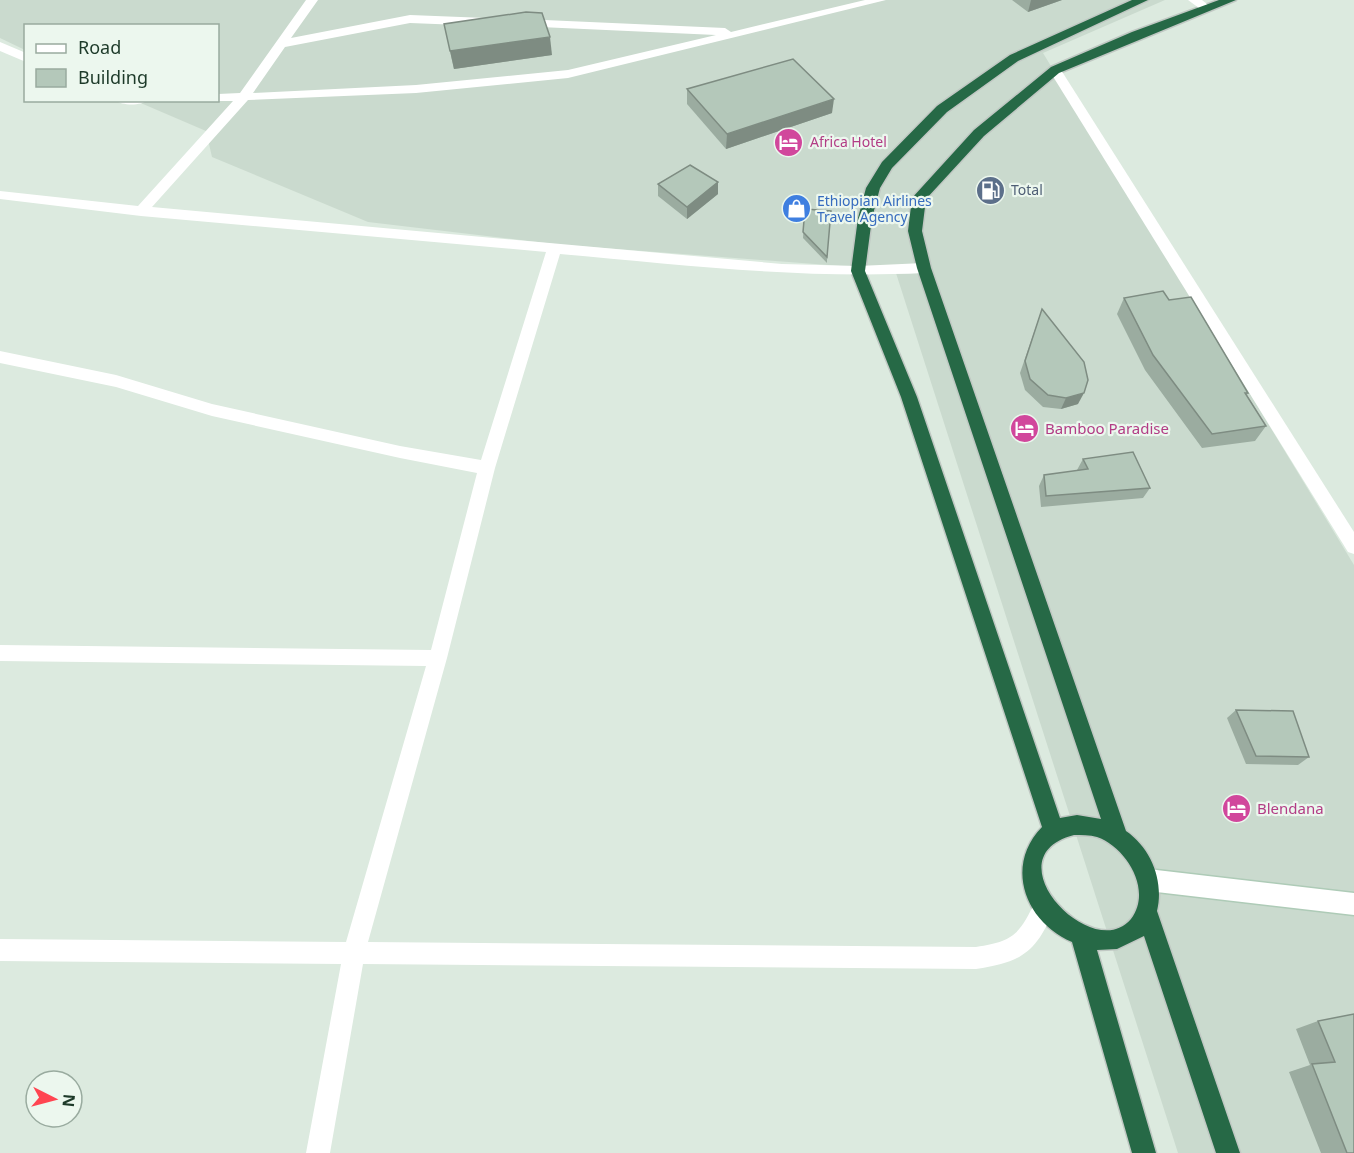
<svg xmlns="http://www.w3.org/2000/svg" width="1354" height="1153" font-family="'Noto Sans',sans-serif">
  <rect width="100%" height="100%" fill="#dceadf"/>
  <path fill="#cadace" d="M0 0H1165L1043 53 1354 565V1153H1178L895 270 563 245 368 222 212 157 206 131 136 101 218 100V26H26L25 50 0 38Z"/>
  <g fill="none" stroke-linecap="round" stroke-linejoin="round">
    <defs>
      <path id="secondary" d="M1148 869 1354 893V915L1148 891 1140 887 1137 880 1140 873Z"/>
      <path id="highway" d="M1132 0H1148L1018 61 947 112 892 168 880 188 872 218 865 271 917 397 1060 818 1077 815 1101 819 917 268 908 231 912 198 974 130 1051 67 1132 32 1219 0H1236L1059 73 984 136 926 199 922 231 931 268 1126 831C1152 849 1164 882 1157 911L1240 1153H1216L1144 936 1117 949 1097 950 1156 1153H1132L1072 942C1025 922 1004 866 1042 827L901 397 851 271 858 218 866 188 882 162 937 106 1010 55ZM1074 835C1081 835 1090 835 1097 837 1126 847 1153 890 1131 919 1093 965 989 857 1074 835Z"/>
    </defs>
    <use href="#secondary" stroke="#aecbb7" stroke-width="3"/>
    <use href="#highway" stroke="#c0c8c3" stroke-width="3"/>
    <g fill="#fff" fill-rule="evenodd">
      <path d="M306 0H318L291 38 410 15 486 18 492 22 486 26 410 23 285 47 253 93 416 85 568 70 716 35 518 26V20L522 19 725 28 731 32 865 0H886L568 78 416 93 248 100 152 207 782 264 858 266 924 263 931 268 924 273C802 279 682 265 560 254L495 468 447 658 368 942 976 947C1014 941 1019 935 1036 900L1044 897 1052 900 1055 908C1036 952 1023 962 976 969L363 964 330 1153H306L341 964 0 961V939L346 942 426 666 0 661V645L431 650 477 473 400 458 212 416 116 387 0 363V351L116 375 212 404 400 446 481 460 546 252 141 216 0 199V191L138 206 233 101H213L218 100V94L240 93Z"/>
      <path d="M1188 0H1202L1213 9 1203 11Z"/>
      <path d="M0 42 26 53V62L0 51Z"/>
      <path d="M1055 66 1061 70 1354 532V554L1348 552 1049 70Z"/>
      <path d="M115 100H148C141 106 122 106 115 100Z"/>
    </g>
    <use href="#secondary" fill="#fff" fill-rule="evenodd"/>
    <use href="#highway" fill="#266946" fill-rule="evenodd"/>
  </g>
  <g fill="#9baca0">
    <path d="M1012 0H1062L1028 12Z"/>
    <path d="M444 24 552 55 454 69Z"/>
    <path d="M687 89 832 113 726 149 687 104Z"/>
    <path d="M718 182V194L687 219 658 196V184Z"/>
    <path d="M805 209 827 257V263L803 238Z"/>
    <path d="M1124 298 1169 300 1248 393 1247 395 1266 426 1255 441 1202 448 1145 370 1117 314Z"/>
    <path d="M1042 309 1078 404 1061 409 1043 407 1025 390 1020 373Z"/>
    <path d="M1083 459 1150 488 1143 498 1041 507 1039 486 1044 475 1078 471 1077 470Z"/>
    <path d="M1236 710 1309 757 1298 765 1246 764 1227 718Z"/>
    <path d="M1354 1014V1153H1321L1289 1072 1310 1065 1296 1029 1318 1021Z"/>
  </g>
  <g fill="#7e8c82">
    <path d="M1031 0H1062L1028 12Z"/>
    <path d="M550 37 552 55 454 69 450 51Z"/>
    <path d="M834 99 832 113 726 149 727 134Z"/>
    <path d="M718 182V194L687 219V207Z"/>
    <path d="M1084 393 1078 404 1061 409 1066 398Z"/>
  </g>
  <g fill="#b4c8ba" stroke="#7e8c82" stroke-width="1.5">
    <path d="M526 12 542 13 550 37 450 51 444 24Z"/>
    <path d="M793 59 834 99 727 134 687 89Z"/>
    <path d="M690 165 718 182 687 207 658 184Z"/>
    <path d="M805 209 831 211 827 257 803 232Z"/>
    <path d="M1163 291 1169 300 1191 297 1248 393H1245L1266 426 1212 434 1153 355 1124 298Z"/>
    <path d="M1042 309 1084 362 1088 380 1084 393 1066 398 1048 395 1030 379 1025 361Z"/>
    <path d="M1133 452 1150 488 1046 496 1044 475 1088 469 1083 459Z"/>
    <path d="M1236 710 1293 711 1309 757 1256 756Z"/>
    <path d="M1354 1014V1153H1347L1312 1064 1335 1062 1318 1021Z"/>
  </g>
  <defs>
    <symbol id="hotel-disc" viewBox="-11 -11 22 22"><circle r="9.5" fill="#d1479c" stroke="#ecf7ee"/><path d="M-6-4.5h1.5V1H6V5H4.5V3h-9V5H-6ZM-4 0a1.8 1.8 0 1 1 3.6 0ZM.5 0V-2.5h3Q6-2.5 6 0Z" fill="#fff"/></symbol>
    <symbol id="fuel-disc" viewBox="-11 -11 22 22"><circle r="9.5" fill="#5c6f8a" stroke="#ecf7ee"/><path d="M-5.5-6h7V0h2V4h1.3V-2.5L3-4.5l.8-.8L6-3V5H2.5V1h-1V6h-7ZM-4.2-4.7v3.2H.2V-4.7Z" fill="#fff"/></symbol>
    <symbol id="shop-disc" viewBox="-11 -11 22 22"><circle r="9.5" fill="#3f7fe0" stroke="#ecf7ee"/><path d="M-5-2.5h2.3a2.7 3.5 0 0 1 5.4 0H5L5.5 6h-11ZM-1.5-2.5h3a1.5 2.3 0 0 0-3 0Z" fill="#fff"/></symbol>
  </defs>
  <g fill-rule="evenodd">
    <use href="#hotel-disc" x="772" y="126" width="33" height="33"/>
    <use href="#fuel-disc" x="974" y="174" width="33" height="33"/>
    <use href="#shop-disc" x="780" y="192" width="33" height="33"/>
    <use href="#hotel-disc" x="1008" y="412" width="33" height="33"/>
    <use href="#hotel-disc" x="1220" y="792" width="33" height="33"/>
  </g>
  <g text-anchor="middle" stroke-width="4.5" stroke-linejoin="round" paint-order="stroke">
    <g font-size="14" fill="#b23c85" stroke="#ecf7ee" text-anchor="start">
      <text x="810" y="147">Africa Hotel</text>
    </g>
    <g font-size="14" fill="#4e5e75" stroke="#ecf7ee" text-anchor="start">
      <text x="1011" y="195">Total</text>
    </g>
    <g font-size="14" fill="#366cbe" stroke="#ecf7ee" text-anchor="start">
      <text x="817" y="206">Ethiopian Airlines<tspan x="817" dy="16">Travel Agency</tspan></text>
    </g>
    <g font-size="15" fill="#b23c85" stroke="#ecf7ee" text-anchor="start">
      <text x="1045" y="434">Bamboo Paradise</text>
      <text x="1257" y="814">Blendana</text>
    </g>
  </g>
  <rect x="24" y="24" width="195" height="78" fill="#ecf7ee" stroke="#99ab9f" stroke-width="1.5"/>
  <rect x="36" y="44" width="30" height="9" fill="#ffffff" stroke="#99ab9f" stroke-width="1.5"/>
  <text x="78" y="54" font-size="18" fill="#1d3a29">Road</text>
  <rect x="36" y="69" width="30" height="18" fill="#b4c8ba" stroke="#99ab9f" stroke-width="1.5"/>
  <text x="78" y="84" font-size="18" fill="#1d3a29">Building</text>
  <g transform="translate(54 1099) rotate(96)"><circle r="28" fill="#ecf7ee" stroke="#99ab9f" stroke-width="1.5"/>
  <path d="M0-4.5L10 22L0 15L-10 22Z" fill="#ff4551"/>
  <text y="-9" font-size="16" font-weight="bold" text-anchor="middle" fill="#1d3a29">N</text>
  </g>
</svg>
